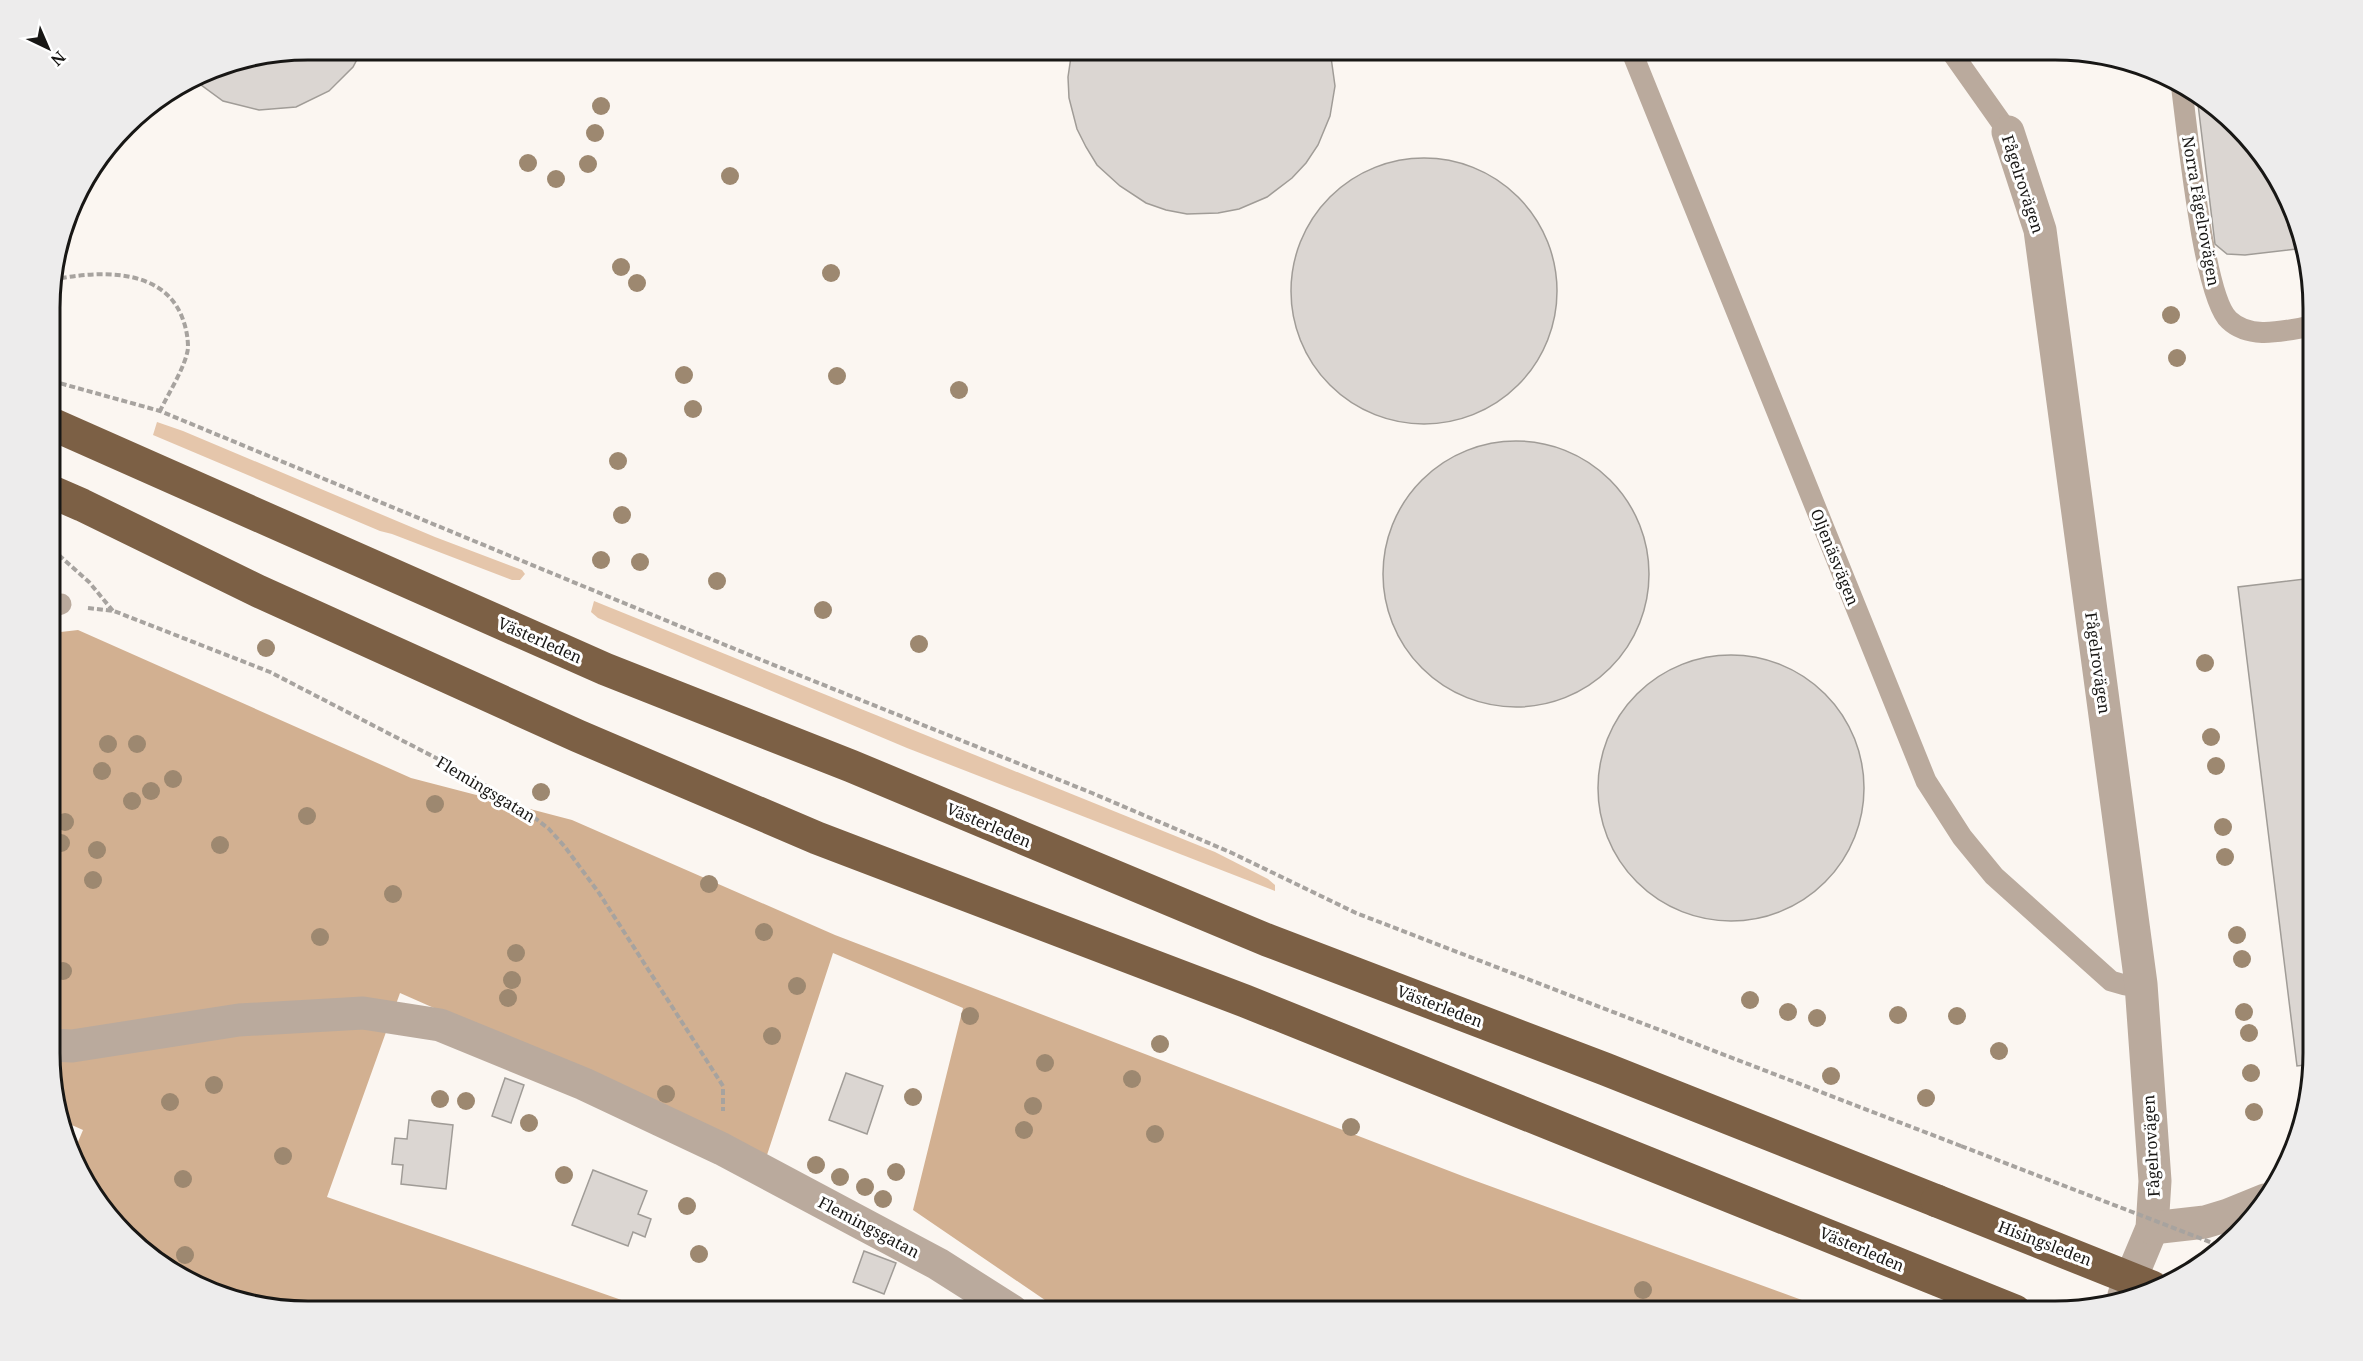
<svg xmlns="http://www.w3.org/2000/svg" width="2363" height="1361" font-family="'Noto Serif',serif">
  <rect width="100%" height="100%" fill="#fbf6f1"/>
  <g fill="#e5c6ab">
    <path d="M157 422 183 431 435 537 522 570 525 574 520 580H512L392 534 380 531 153 435Z"/>
    <path d="M594 601 1215 852 1268 879 1275 885V891L907 748 598 618 591 612Z"/>
  </g>
  <path fill="#d2b091" d="M78 630 411 778 572 820 835 935 1465 1177 1832 1311H1061L913 1210 963 1008 833 953 767 1155 400 993 327 1197 653 1311H308L241 1303 179 1277 93 1196 75 1149 83 1130 65 1122 52 1086V633Z"/>
  <g fill="#dbd6d2" stroke="#a09c97" stroke-width="1.5">
    <path d="M308 50H362L353 67 329 91 296 107 259 110 223 101 193 79 210 69Z"/>
    <path d="M1072 50H1330L1335 86 1330 116 1318 145 1306 163 1292 178 1267 197 1239 209 1218 213 1187 214 1166 210 1146 203 1120 186 1097 165 1086 147 1077 129 1069 98 1068 77Z"/>
    <path d="M2197 96 2270 165 2300 225 2304 248 2245 255 2227 254 2215 244Z"/>
    <circle cx="1424" cy="291" r="133"/>
    <circle cx="1516" cy="574" r="133"/>
    <path d="M2313 578V1064L2297 1066 2238 587Z"/>
    <circle cx="1731" cy="788" r="133"/>
    <path d="M846 1073 883 1086 867 1134 829 1120Z"/>
    <path d="M505 1078 524 1085 511 1123 492 1116Z"/>
    <path d="M409 1120 453 1125 446 1189 401 1184 403 1165 392 1164 395 1138 407 1139Z"/>
    <path d="M593 1170 647 1191 638 1214 651 1219 645 1237 633 1232 628 1246 572 1225Z"/>
    <path d="M864 1251 896 1263 884 1294 853 1282Z"/>
  </g>
  <g fill="none" stroke-linecap="round" stroke-linejoin="round">
    <g stroke="#a7a39f" stroke-width="4" stroke-dasharray="6 3" stroke-linecap="butt">
      <path d="M52 280C95 271 162 266 182 317 186 327 188 337 188 348 186 366 168 394 160 411"/>
      <path d="M52 345V349"/>
      <path d="M52 381 160 411 764 661 1092 793 1232 853 1356 913 1961 1146"/>
      <path d="M52 549 89 582 113 611"/>
      <path d="M88 608 114 611 270 672 467 774 526 811 549 829 565 847 599 893 723 1086V1111"/>
    </g>
    <g stroke="#baaa9d" stroke-width="21">
      <path d="M1631 50 1926 781 1962 837 1994 876 2111 981 2125 985 2141 984"/>
      <path d="M1950 50 2008 132"/>
      <path d="M2181 83C2187 125 2203 297 2229 320 2251 341 2286 330 2313 326"/>
      <path d="M52 607 61 604"/>
    </g>
    <g stroke="#baaa9d" stroke-width="33">
      <path d="M2008 132 2040 230 2141 984 2155 1181 2152 1228 2124 1295"/>
      <path d="M52 1045 72 1046 239 1020 363 1013 440 1025 584 1084 722 1149 938 1264 1012 1311"/>
      <path d="M2152 1228 2205 1222 2228 1215 2265 1200"/>
    </g>
    <g stroke="#7c6045" stroke-width="33">
      <path d="M52 424 605 669 851 766 1267 940 1605 1069 1937 1201"/>
      <path d="M52 492 82 505 258 591 578 736 817 838 1245 1001 2015 1311"/>
    </g>
    <path stroke="#a7a39f" stroke-width="4" stroke-dasharray="6 3" stroke-linecap="butt" d="M1961 1146 2223 1247"/>
    <path stroke="#7c6045" stroke-width="33" d="M1937 1201 2152 1287"/>
  </g>
  <g fill="#9d8870">
    <circle cx="601" cy="106" r="9"/>
    <circle cx="595" cy="133" r="9"/>
    <circle cx="528" cy="163" r="9"/>
    <circle cx="588" cy="164" r="9"/>
    <circle cx="730" cy="176" r="9"/>
    <circle cx="556" cy="179" r="9"/>
    <circle cx="621" cy="267" r="9"/>
    <circle cx="831" cy="273" r="9"/>
    <circle cx="637" cy="283" r="9"/>
    <circle cx="2171" cy="315" r="9"/>
    <circle cx="2177" cy="358" r="9"/>
    <circle cx="684" cy="375" r="9"/>
    <circle cx="837" cy="376" r="9"/>
    <circle cx="959" cy="390" r="9"/>
    <circle cx="693" cy="409" r="9"/>
    <circle cx="618" cy="461" r="9"/>
    <circle cx="622" cy="515" r="9"/>
    <circle cx="601" cy="560" r="9"/>
    <circle cx="640" cy="562" r="9"/>
    <circle cx="717" cy="581" r="9"/>
    <circle cx="823" cy="610" r="9"/>
    <circle cx="919" cy="644" r="9"/>
    <circle cx="266" cy="648" r="9"/>
    <circle cx="2205" cy="663" r="9"/>
    <circle cx="2211" cy="737" r="9"/>
    <circle cx="108" cy="744" r="9"/>
    <circle cx="137" cy="744" r="9"/>
    <circle cx="2216" cy="766" r="9"/>
    <circle cx="102" cy="771" r="9"/>
    <circle cx="173" cy="779" r="9"/>
    <circle cx="151" cy="791" r="9"/>
    <circle cx="541" cy="792" r="9"/>
    <circle cx="132" cy="801" r="9"/>
    <circle cx="435" cy="804" r="9"/>
    <circle cx="307" cy="816" r="9"/>
    <circle cx="65" cy="822" r="9"/>
    <circle cx="2223" cy="827" r="9"/>
    <circle cx="61" cy="843" r="9"/>
    <circle cx="220" cy="845" r="9"/>
    <circle cx="97" cy="850" r="9"/>
    <circle cx="2225" cy="857" r="9"/>
    <circle cx="93" cy="880" r="9"/>
    <circle cx="709" cy="884" r="9"/>
    <circle cx="393" cy="894" r="9"/>
    <circle cx="764" cy="932" r="9"/>
    <circle cx="2237" cy="935" r="9"/>
    <circle cx="320" cy="937" r="9"/>
    <circle cx="516" cy="953" r="9"/>
    <circle cx="2242" cy="959" r="9"/>
    <circle cx="63" cy="971" r="9"/>
    <circle cx="512" cy="980" r="9"/>
    <circle cx="797" cy="986" r="9"/>
    <circle cx="508" cy="998" r="9"/>
    <circle cx="1750" cy="1000" r="9"/>
    <circle cx="1788" cy="1012" r="9"/>
    <circle cx="2244" cy="1012" r="9"/>
    <circle cx="1898" cy="1015" r="9"/>
    <circle cx="970" cy="1016" r="9"/>
    <circle cx="1957" cy="1016" r="9"/>
    <circle cx="1817" cy="1018" r="9"/>
    <circle cx="2249" cy="1033" r="9"/>
    <circle cx="772" cy="1036" r="9"/>
    <circle cx="1160" cy="1044" r="9"/>
    <circle cx="1999" cy="1051" r="9"/>
    <circle cx="1045" cy="1063" r="9"/>
    <circle cx="2251" cy="1073" r="9"/>
    <circle cx="1831" cy="1076" r="9"/>
    <circle cx="1132" cy="1079" r="9"/>
    <circle cx="214" cy="1085" r="9"/>
    <circle cx="666" cy="1094" r="9"/>
    <circle cx="913" cy="1097" r="9"/>
    <circle cx="1926" cy="1098" r="9"/>
    <circle cx="440" cy="1099" r="9"/>
    <circle cx="466" cy="1101" r="9"/>
    <circle cx="170" cy="1102" r="9"/>
    <circle cx="1033" cy="1106" r="9"/>
    <circle cx="2254" cy="1112" r="9"/>
    <circle cx="529" cy="1123" r="9"/>
    <circle cx="1351" cy="1127" r="9"/>
    <circle cx="1024" cy="1130" r="9"/>
    <circle cx="1155" cy="1134" r="9"/>
    <circle cx="283" cy="1156" r="9"/>
    <circle cx="816" cy="1165" r="9"/>
    <circle cx="896" cy="1172" r="9"/>
    <circle cx="564" cy="1175" r="9"/>
    <circle cx="840" cy="1177" r="9"/>
    <circle cx="183" cy="1179" r="9"/>
    <circle cx="865" cy="1187" r="9"/>
    <circle cx="883" cy="1199" r="9"/>
    <circle cx="687" cy="1206" r="9"/>
    <circle cx="699" cy="1254" r="9"/>
    <circle cx="185" cy="1255" r="9"/>
    <circle cx="1643" cy="1290" r="9"/>
  </g>
  <g text-anchor="middle" stroke-width="6" stroke-linejoin="round" paint-order="stroke">
    <g font-size="16" fill="#181715" stroke="#fff">
      <text transform="translate(2023 184) rotate(72)" y="6">Fågelrovägen</text>
      <text transform="translate(2201 211) rotate(80)" y="6">Norra Fågelrovägen</text>
      <text transform="translate(1835 557) rotate(68)" y="6">Oljenäsvägen</text>
      <text transform="translate(540 640) rotate(24)" y="6">Västerleden</text>
      <text transform="translate(2098 663) rotate(82)" y="6">Fågelrovägen</text>
      <text transform="translate(486 789) rotate(31)" y="6">Flemingsgatan</text>
      <text transform="translate(989 825) rotate(23)" y="6">Västerleden</text>
      <text transform="translate(1440 1006) rotate(21)" y="6">Västerleden</text>
      <text transform="translate(2151 1146) rotate(-93)" y="6">Fågelrovägen</text>
      <text transform="translate(869 1227) rotate(28)" y="6">Flemingsgatan</text>
      <text transform="translate(2045 1243) rotate(21)" y="6">Hisingsleden</text>
      <text transform="translate(1862 1249) rotate(23)" y="6">Västerleden</text>
    </g>
  </g>
  <path d="M0 0H2363V1361H0ZM308 60H2055A248 248 0 0 1 2303 308V1053A248 248 0 0 1 2055 1301H308A248 248 0 0 1 60 1053V308A248 248 0 0 1 308 60Z" fill="#edecec" fill-rule="evenodd"/>
  <path fill="none" stroke="#181715" stroke-width="3" d="M308 60H2055A248 248 0 0 1 2303 308V1053A248 248 0 0 1 2055 1301H308A248 248 0 0 1 60 1053V308A248 248 0 0 1 308 60Z"/>
  <g transform="translate(48 48) rotate(136)" stroke="#ffffff" stroke-width="4.5" paint-order="stroke">
  <path d="M0-4.5L10 22L0 15L-10 22Z" fill="#181715"/>
  <text y="-9" font-size="16" font-weight="bold" text-anchor="middle" fill="#181715">N</text>
  </g>
</svg>
